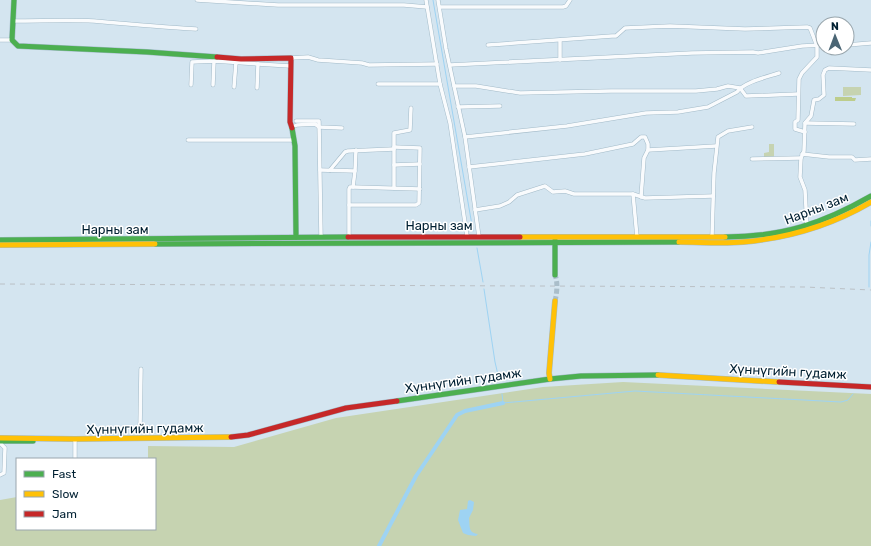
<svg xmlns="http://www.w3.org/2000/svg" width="871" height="546" font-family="Rubik,sans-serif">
  <rect width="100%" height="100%" fill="#d4e5f0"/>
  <g fill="#c6d3b1">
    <path d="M843 87H861V95L843 96Z"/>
    <path d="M769 144H774V157H764V153L769 152Z"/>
    <path d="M623 382 871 394V546H0V500L17 497V529H155V459H148V446L234 447 336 418 543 387Z"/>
  </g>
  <path fill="#bdcd8c" d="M835 97H852V98H856L855 101H835Z"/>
  <path fill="#9ed3f3" d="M470 500 474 502 473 510 469 518C470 526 468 533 478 534L476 536 468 535 463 533 458 520 460 510 467 509 468 501Z"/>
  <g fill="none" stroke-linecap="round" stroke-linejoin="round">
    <g stroke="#9ed3f3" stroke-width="1">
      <path d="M433 0 473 231"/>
      <path d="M871 221V226"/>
      <path d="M477 248 483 282"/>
      <path d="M869 287V255L871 242"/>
      <path d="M484 289 495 362 499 379"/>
      <path d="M502 394 503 403 635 391 841 402 848 400 853 394"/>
    </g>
    <path stroke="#9ed3f3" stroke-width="4" d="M379 546 416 476 457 415 465 411 503 403"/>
    <path stroke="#aabeca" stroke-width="5" stroke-dasharray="5 2.5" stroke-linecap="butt" d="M555 301C557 293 558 282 555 275"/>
    <defs>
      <g id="street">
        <path d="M197 0 278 5H404L427 7"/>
        <path d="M426 0 440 84 450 123 467 236"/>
        <path d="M438 0 446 49 465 137 479 237"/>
        <path d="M440 7H563L566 6 570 0"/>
        <path d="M14 21C41 21 67 20 94 21 128 24 162 27 196 29"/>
        <path d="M0 40H12"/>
        <path d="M560 40V60"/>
        <path d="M488 45 612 36H616L625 28 670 26 745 29 807 27 810 28 817 46V57L802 73 799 79 798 120 795 122V129L805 132"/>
        <path d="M847 45 871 43"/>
        <path d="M291 58 308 57 318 60 362 63 369 65 437 64"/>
        <path d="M450 65 692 53 753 52 758 53 802 46 823 45"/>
        <path d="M378 84H440"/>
        <path d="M191 85 192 62 214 61 290 66"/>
        <path d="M213 85 214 61"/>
        <path d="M454 86H476L520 93 611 91H696L717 89 728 86 740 88 746 96 798 94"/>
        <path d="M234 87 236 62"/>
        <path d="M257 88 258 64"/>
        <path d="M458 107 500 106"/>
        <path d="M296 121H319L321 237"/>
        <path d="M805 123 854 124"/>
        <path d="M292 127 297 125 315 124 319 127 342 128"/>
        <path d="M465 137 567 126 646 113 678 112 708 107 737 92C744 82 767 77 779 73"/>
        <path d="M188 140H294"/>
        <path d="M648 150 716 146"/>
        <path d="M802 154 829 157H852L855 160 871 159"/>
        <path d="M752 159 801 158"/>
        <path d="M394 165 420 164"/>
        <path d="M469 167 585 154 633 144 641 137H645L648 144V150L644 158 641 197"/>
        <path d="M320 170 355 171 353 187H350L349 189V237"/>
        <path d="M330 170 345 152 348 151 394 149"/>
        <path d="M355 171 356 150"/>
        <path d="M353 187 420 189"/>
        <path d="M394 188V133L410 130 411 108"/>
        <path d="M349 205H416L419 203 420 148 394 147"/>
        <path d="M475 210 500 206 509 202 517 195 545 186 553 192 565 191 574 194H633"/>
        <path d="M807 226 805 190 800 177 801 158 804 151 805 123 811 116 814 100 819 99 824 95 823 75 825 70 829 68 871 70"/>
        <path d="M637 237 633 194 645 198 713 196"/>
        <path d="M712 237 714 173 718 137 728 131 752 127"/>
        <path d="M140 429 141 369"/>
        <path d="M75 439V459"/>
        <path d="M0 443 5 448 4 473 0 475"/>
      </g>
      <g id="fast">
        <path d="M14 0 12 40 18 46 147 52 217 57"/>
        <path d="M292 128 295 146 296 237"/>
        <path d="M725 237C782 237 822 224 871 196"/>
        <path d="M0 240 348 237"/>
        <path d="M555 240V275"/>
        <path d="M155 244 679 242"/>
        <path d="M397 401 550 379 581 376 658 375"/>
        <path d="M0 441H33"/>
      </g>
      <g id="slow">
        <path d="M520 237H725"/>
        <path d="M679 242C700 242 722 244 743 242 788 238 832 225 871 202"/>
        <path d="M0 245 155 244"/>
        <path d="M658 375 779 382"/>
        <path d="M550 379 549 373 555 301"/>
        <path d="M0 438 75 439 231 437"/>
      </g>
      <g id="jam">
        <path d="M217 57 241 59 291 58 290 122 292 128"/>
        <path d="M348 237H520"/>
        <path d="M779 382 871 387"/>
        <path d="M231 437 248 435 346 408 397 401"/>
      </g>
    </defs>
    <use href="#street" stroke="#a2bac8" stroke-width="4.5"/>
    <use href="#fast" stroke="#a2bac8" stroke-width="6"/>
    <use href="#slow" stroke="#a2bac8" stroke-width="6"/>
    <use href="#jam" stroke="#a2bac8" stroke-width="6"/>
    <use href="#street" stroke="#f9fbfd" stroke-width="3.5"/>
    <use href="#fast" stroke="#4caf50" stroke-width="5"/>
    <use href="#slow" stroke="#ffc107" stroke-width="5"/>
    <use href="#jam" stroke="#c62828" stroke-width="5"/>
    <path stroke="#bbc1c6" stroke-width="1" stroke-dasharray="5 5" stroke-linecap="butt" d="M0 284 805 287 871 290"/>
  </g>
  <g text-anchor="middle" stroke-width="3" stroke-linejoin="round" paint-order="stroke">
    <g font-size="13" fill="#002032" stroke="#fff">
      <text transform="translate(816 208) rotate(-21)" y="5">Нарны зам</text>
      <text x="439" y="230">Нарны зам</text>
      <text x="115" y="234">Нарны зам</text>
      <text transform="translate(788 371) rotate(3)" y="5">Хүннүгийн гудамж</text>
      <text transform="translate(463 380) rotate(-8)" y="5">Хүннүгийн гудамж</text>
      <text transform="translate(145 428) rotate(-1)" y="5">Хүннүгийн гудамж</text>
    </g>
  </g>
  <rect x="16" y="458" width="140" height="72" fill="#ffffff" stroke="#99a6ad"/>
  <rect x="24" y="471" width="20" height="6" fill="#4caf50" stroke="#99a6ad"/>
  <text x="52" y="478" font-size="12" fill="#002032">Fast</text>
  <rect x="24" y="491" width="20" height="6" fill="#ffc107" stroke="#99a6ad"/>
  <text x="52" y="498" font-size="12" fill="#002032">Slow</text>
  <rect x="24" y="511" width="20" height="6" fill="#c62828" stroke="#99a6ad"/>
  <text x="52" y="518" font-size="12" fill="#002032">Jam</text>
  <g transform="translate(835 36) rotate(359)"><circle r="19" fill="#ffffff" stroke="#99a6ad"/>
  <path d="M0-3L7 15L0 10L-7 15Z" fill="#4a6574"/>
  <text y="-6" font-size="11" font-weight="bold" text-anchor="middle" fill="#002032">N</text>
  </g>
</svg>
